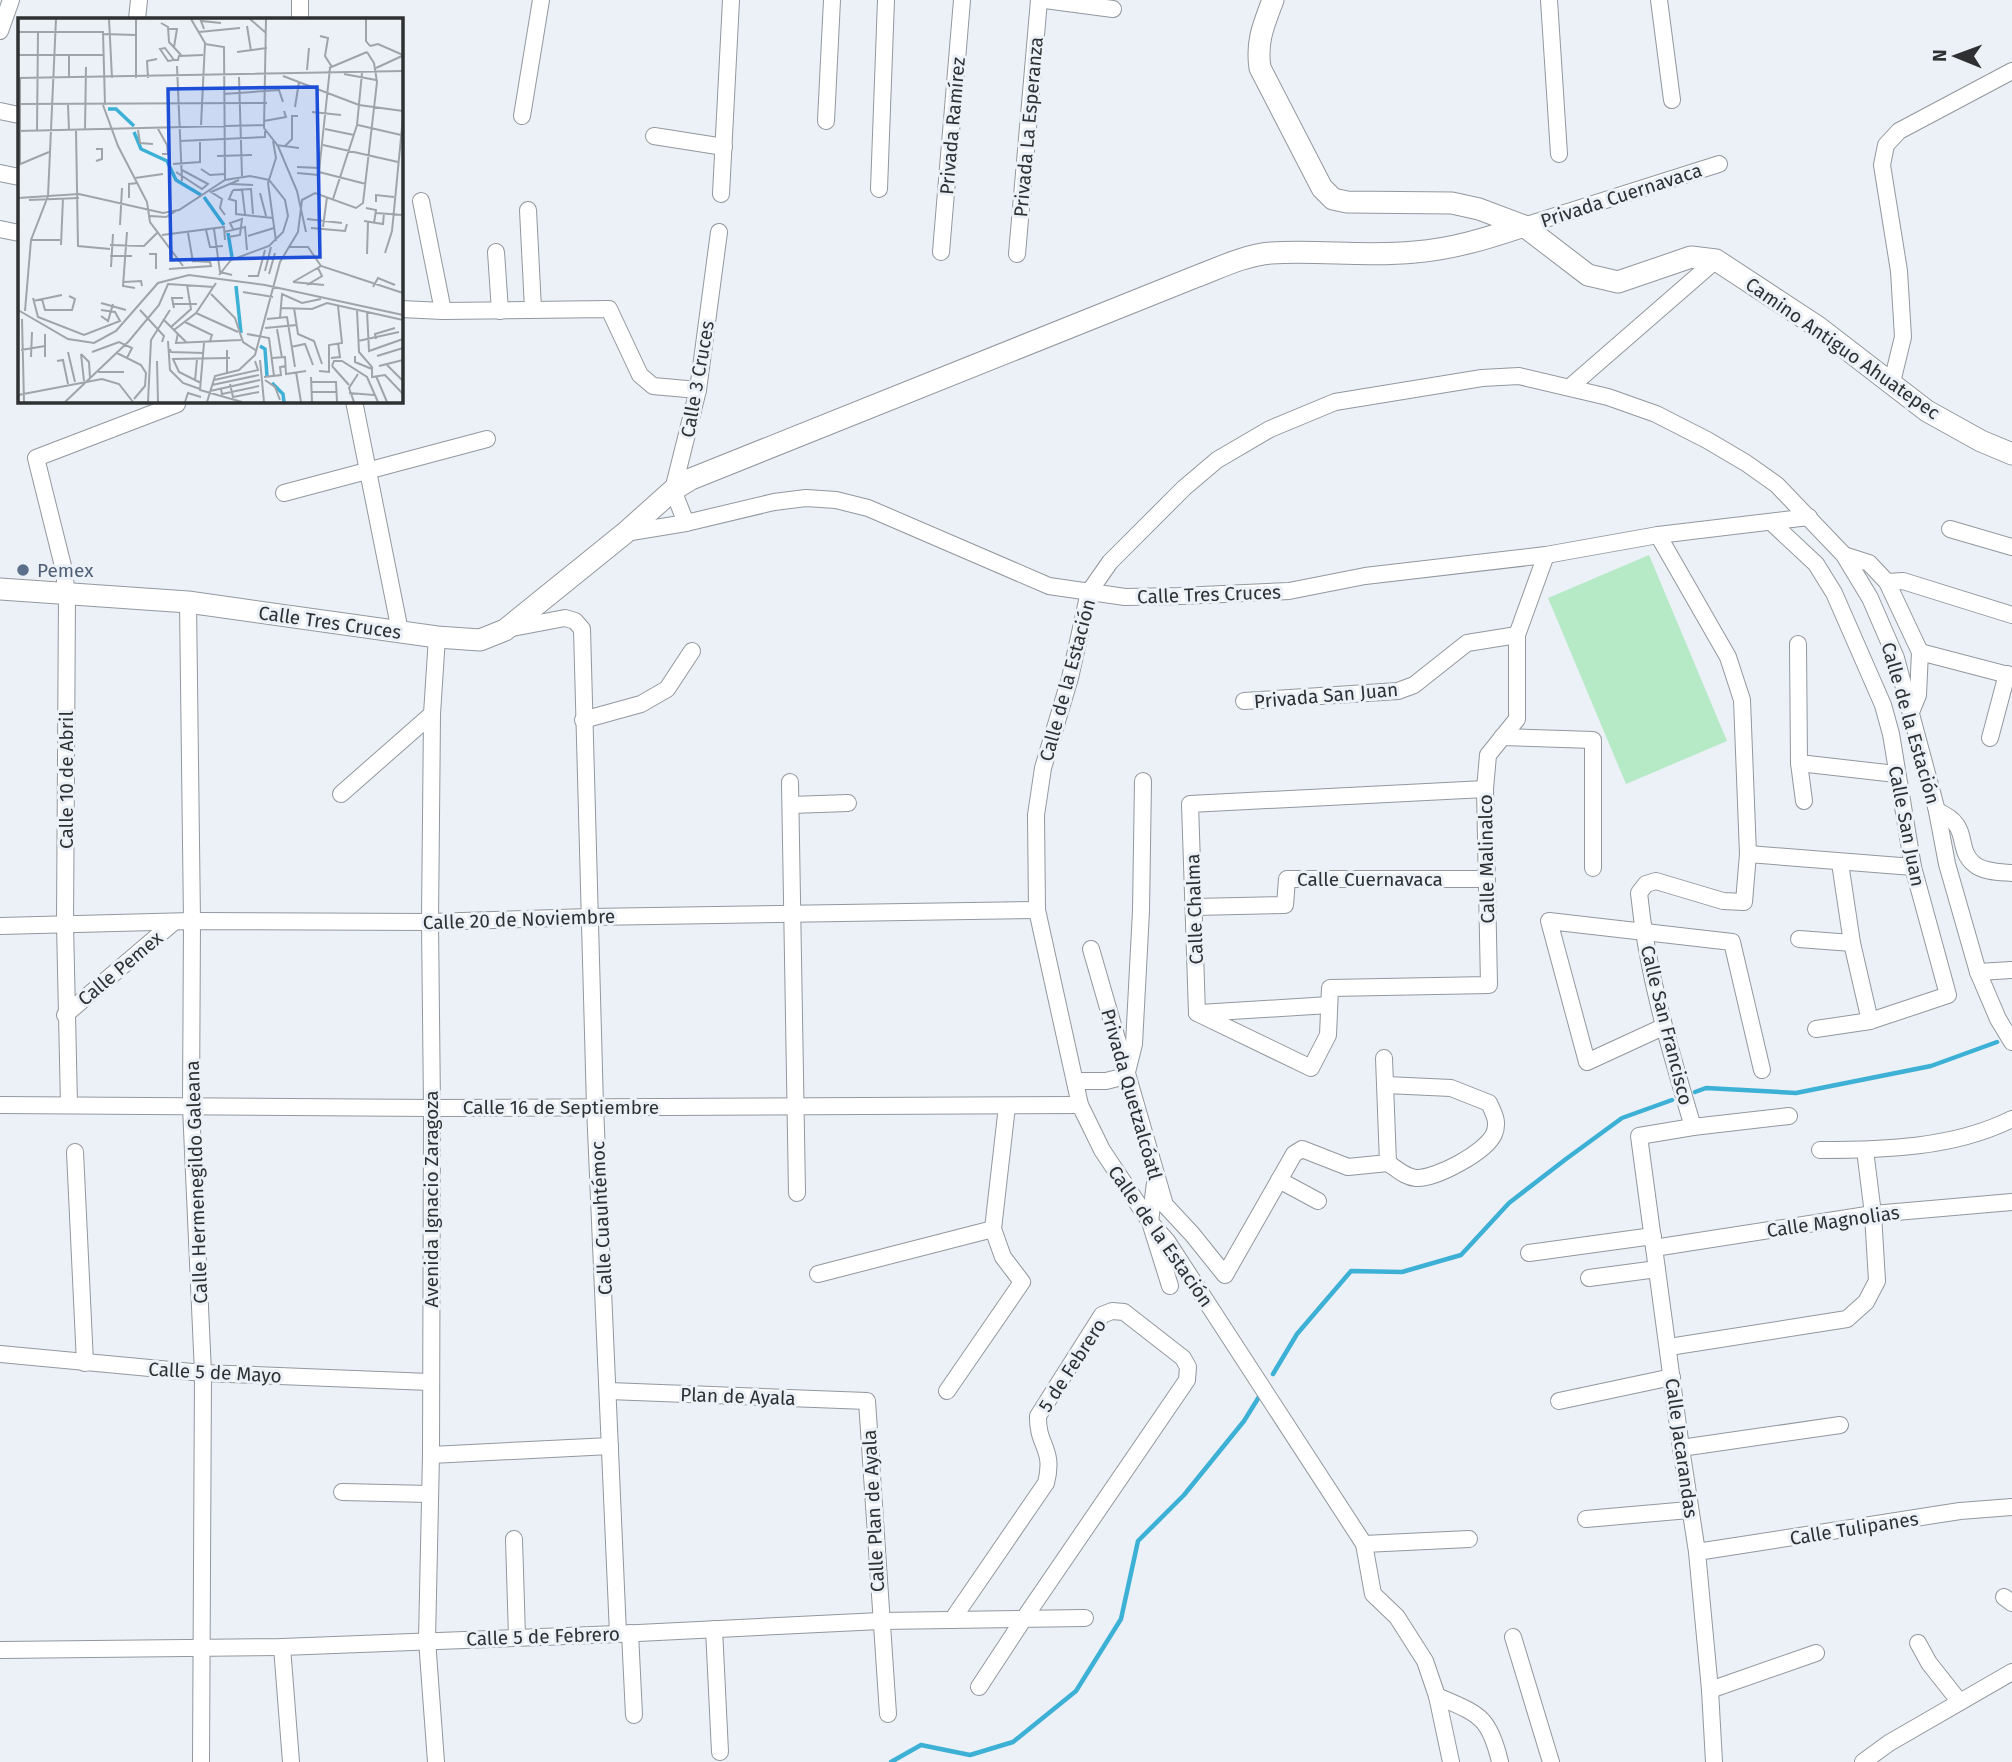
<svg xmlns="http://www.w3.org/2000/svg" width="2012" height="1762" font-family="'Fira Sans',sans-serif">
  <rect width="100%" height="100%" fill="#ebf1f7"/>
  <path fill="#b6e9c6" d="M1649 555 1727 741 1626 784 1548 598Z"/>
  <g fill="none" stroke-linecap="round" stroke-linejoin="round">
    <g stroke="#3db0d6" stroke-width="4.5">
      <path d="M1695 1092 1706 1088 1796 1093 1931 1066 1997 1042"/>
      <path d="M1273 1374 1297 1334 1351 1271 1402 1272 1461 1255 1509 1203 1566 1159 1622 1118 1672 1100"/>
      <path d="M891 1762 921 1745 970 1755 1013 1742 1076 1691 1121 1619 1138 1541 1184 1495 1244 1421 1262 1392"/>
    </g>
    <defs>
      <g id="minor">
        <path d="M300 0V19"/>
        <path d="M1045 0 1113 9"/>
        <path d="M1549 0 1559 154"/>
        <path d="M1659 0 1672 100"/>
        <path d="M137 19 139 0"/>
        <path d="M0 31 11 0"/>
        <path d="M0 111 19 115"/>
        <path d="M522 116 541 0"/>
        <path d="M826 121 832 0"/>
        <path d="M654 136 724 147"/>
        <path d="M0 173 19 177"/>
        <path d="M879 189 886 0"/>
        <path d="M721 194 731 0"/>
        <path d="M421 201 443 311"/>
        <path d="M528 210 533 309"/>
        <path d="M1524 226 1719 164"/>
        <path d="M0 229 19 233"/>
        <path d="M496 252 500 311"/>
        <path d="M941 252 962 0"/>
        <path d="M1017 254 1039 0"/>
        <path d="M401 309 443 311 609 309 640 375 653 386 698 390"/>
        <path d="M1892 382 1903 337 1899 271 1882 165 1886 145 1899 131 2012 71"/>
        <path d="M1570 387 1716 260"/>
        <path d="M354 401 400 631"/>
        <path d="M284 493 487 439"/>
        <path d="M1771 522 1816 564 1834 593 1883 705 1891 734 1913 867 1948 995 1870 1021 1816 1029"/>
        <path d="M686 523 673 490 698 390 719 232"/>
        <path d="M1950 529 2012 547"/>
        <path d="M625 533 686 523 774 502 806 498 836 500 868 508 1049 586 1125 597 1180 596 1289 591 1365 576 1546 555 1658 535 1809 517"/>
        <path d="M1658 535 1728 657 1742 700 1748 854 1744 902 1723 901 1656 881 1646 884 1639 893C1647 974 1670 1050 1693 1127"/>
        <path d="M1844 555 1869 563 1887 582 1920 652 1918 695 1911 712"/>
        <path d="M1887 582 1903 581 2012 615"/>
        <path d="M188 602 192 921 191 1107 203 1373 201 1762"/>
        <path d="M507 629 565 618 575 621 582 629 595 1107 618 1634"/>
        <path d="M1798 644 1799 763 1804 801"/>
        <path d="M1920 652 2012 676"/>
        <path d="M1244 701 1398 691 1414 685 1467 643 1517 635"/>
        <path d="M583 720 641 704 667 689 692 651"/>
        <path d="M1502 737 1593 740V868"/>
        <path d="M1990 738 2007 674"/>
        <path d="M1799 763 1896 774"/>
        <path d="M790 782 797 1193"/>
        <path d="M341 794 432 714"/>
        <path d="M791 805 848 803"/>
        <path d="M1937 811C1973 826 1954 847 1974 864 1983 872 2000 872 2012 873"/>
        <path d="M1748 854 1913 867"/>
        <path d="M1840 863 1852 943 1870 1021"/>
        <path d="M1194 907 1285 905 1287 879H1486"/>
        <path d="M0 926 192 921 430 922 590 917 1037 910"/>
        <path d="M1799 939 1852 943"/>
        <path d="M1091 949 1165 1205 1192 1234 1225 1275 1294 1154 1302 1149 1348 1167 1388 1163C1397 1169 1405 1177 1416 1178 1436 1179 1486 1152 1494 1134 1499 1122 1494 1114 1489 1103L1451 1088 1386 1085"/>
        <path d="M1978 972 2012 970"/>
        <path d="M1197 1013 1311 1068 1328 1035 1330 988 1489 985 1485 789 1488 755 1517 719V635L1546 555"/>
        <path d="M1197 1013 1190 804 1485 789"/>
        <path d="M1200 1013 1329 1005"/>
        <path d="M65 1015 174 922"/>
        <path d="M1663 1027 1587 1062 1549 921 1732 942 1762 1070"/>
        <path d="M1384 1058 1388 1163"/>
        <path d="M1075 1081H1106L1126 1076 1134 1044 1141 911 1143 781"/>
        <path d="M0 1105 432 1108 1080 1105"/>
        <path d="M69 1105 65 924 67 594 63 566 36 458 177 404"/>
        <path d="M1820 1150C1884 1150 1954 1148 2012 1119"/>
        <path d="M75 1152 85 1363"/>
        <path d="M1279 1180 1318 1201"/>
        <path d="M1155 1183 1150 1222 1170 1286"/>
        <path d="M1654 1248 1873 1214 2012 1202"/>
        <path d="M1529 1253 1653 1236"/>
        <path d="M818 1274 993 1229"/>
        <path d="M1589 1278 1657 1269"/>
        <path d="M1669 1347 1847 1319 1866 1302 1877 1281 1873 1214 1865 1150"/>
        <path d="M0 1354 203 1373 430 1382"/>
        <path d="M609 1391 867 1401 888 1714"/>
        <path d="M947 1391 1022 1282 1003 1257 993 1229 1007 1106"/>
        <path d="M1559 1401 1672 1377"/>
        <path d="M1681 1448 1840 1425"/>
        <path d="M431 1455 610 1446"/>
        <path d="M342 1492 430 1494"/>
        <path d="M1586 1519 1689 1510"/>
        <path d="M514 1539 517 1637"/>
        <path d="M1364 1544 1469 1539"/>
        <path d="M1697 1552 1960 1511 2012 1507"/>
        <path d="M2004 1597 2012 1603"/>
        <path d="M952 1620 1046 1483C1055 1448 1037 1446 1038 1416L1102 1315 1112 1311 1124 1312 1183 1358 1188 1367 1187 1380 1023 1620 979 1687"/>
        <path d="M714 1629 720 1752"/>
        <path d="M630 1633 634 1715"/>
        <path d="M1513 1637 1551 1762"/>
        <path d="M1918 1643 1929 1663 1959 1701"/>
        <path d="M282 1647 291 1762"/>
        <path d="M0 1650 282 1647 618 1634 880 1621 1085 1618"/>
        <path d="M1710 1690 1816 1653"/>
        <path d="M1437 1696C1478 1714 1489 1715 1500 1762"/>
        <path d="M436 1762 427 1640 431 1455 432 1108 430 922 432 714 437 637"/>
        <path d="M1451 1762 1437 1696 1425 1661 1397 1617 1373 1594 1364 1544 1167 1241 1150 1222 1102 1150 1080 1105 1037 910 1036 815 1043 768 1070 678 1089 592 1110 562 1184 488 1217 460 1270 429 1335 402 1482 378 1519 376 1608 397 1656 414 1707 440 1746 463 1777 485 1844 555 1870 598 1896 658 1937 811 1947 864 1978 972 1998 1019 2012 1042"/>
        <path d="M1714 1762 1710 1690 1697 1552 1681 1448 1639 1136 1693 1127 1789 1116"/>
        <path d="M1863 1762 1889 1743 2012 1672"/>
      </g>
      <g id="tertiary">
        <path d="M1273 0C1264 24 1256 41 1260 68L1322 188 1333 199 1347 202 1452 203 1479 209 1524 226 1588 275 1618 282 1691 257 1716 260 1818 327 1927 411 1981 441 2012 454"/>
        <path d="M0 589 188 602 437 637 480 640 505 630 625 533 673 490 691 479 1195 277C1219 268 1245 255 1271 253 1319 250 1367 257 1415 252 1453 249 1488 238 1524 226"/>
      </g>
    </defs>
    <use href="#minor" stroke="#92989d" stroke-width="18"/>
    <use href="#tertiary" stroke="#92989d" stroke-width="23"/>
    <use href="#minor" stroke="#fff" stroke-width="16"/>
    <use href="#tertiary" stroke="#fff" stroke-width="21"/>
  </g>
  <circle fill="#5c6f8a" stroke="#ebf1f7" stroke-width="2.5" cx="23" cy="570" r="7"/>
  <g text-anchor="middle" stroke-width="6" stroke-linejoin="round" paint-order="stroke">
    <g font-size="19" fill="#2e3032" stroke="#ebf1f7">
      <text transform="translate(952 126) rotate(-85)" y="7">Privada Ramírez</text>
      <text transform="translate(1028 127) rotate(-85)" y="7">Privada La Esperanza</text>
      <text transform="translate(1621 195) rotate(-18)" y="7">Privada Cuernavaca</text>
      <text transform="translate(1843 348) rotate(35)" y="7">Camino Antiguo Ahuatepec</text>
      <text transform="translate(697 379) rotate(-80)" y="7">Calle 3 Cruces</text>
      <text transform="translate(1209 594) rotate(-2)" y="7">Calle Tres Cruces</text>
      <text transform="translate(330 622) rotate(8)" y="7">Calle Tres Cruces</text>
      <text transform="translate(1067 680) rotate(-75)" y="7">Calle de la Estación</text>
      <text transform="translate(1326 695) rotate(-5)" y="7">Privada San Juan</text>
      <text transform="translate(1911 723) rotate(74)" y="7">Calle de la Estación</text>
      <text transform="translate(66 780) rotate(-90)" y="7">Calle 10 de Abril</text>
      <text transform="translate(1907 826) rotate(79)" y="7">Calle San Juan</text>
      <text transform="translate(1486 859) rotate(-91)" y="7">Calle Malinalco</text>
      <text x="1370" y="886">Calle Cuernavaca</text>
      <text transform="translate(1194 909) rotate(-92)" y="7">Calle Chalma</text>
      <text transform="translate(519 919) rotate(-2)" y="7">Calle 20 de Noviembre</text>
      <text transform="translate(120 968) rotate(-40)" y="7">Calle Pemex</text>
      <text transform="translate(1667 1025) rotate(76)" y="7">Calle San Francisco</text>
      <text transform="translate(1132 1094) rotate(74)" y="7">Privada Quetzalcóatl</text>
      <text x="561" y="1114">Calle 16 de Septiembre</text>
      <text transform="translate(196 1182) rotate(-92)" y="7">Calle Hermenegildo Galeana</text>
      <text transform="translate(431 1199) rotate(-90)" y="7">Avenida Ignacio Zaragoza</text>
      <text transform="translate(601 1218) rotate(-93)" y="7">Calle Cuauhtémoc</text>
      <text transform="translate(1833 1221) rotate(-8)" y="7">Calle Magnolias</text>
      <text transform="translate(1161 1236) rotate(55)" y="7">Calle de la Estación</text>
      <text transform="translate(1072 1365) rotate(-57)" y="7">5 de Febrero</text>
      <text transform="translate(215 1372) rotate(3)" y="7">Calle 5 de Mayo</text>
      <text transform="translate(738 1396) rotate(2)" y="7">Plan de Ayala</text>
      <text transform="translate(1682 1448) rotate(82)" y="7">Calle Jacarandas</text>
      <text transform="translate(873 1511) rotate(-93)" y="7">Calle Plan de Ayala</text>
      <text transform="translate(1854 1528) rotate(-9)" y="7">Calle Tulipanes</text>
      <text transform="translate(543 1636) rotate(-2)" y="7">Calle 5 de Febrero</text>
    </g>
    <g font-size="19" fill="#4e5e75" stroke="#ebf1f7" text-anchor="start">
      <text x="37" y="577">Pemex</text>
    </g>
  </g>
  <g transform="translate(18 18)">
    <rect width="385" height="385" fill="#ebf1f7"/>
    <path fill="none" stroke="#3db0d6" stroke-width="3.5" d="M90 91H98L116 108M116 114 123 131 149 143 158 162 183 177M186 179 206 207M210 215 214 239M218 268 223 315M242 328 247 331 249 358M254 365 265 376 266 384"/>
    <path fill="none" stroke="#9fa4a8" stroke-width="2" d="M91 1 94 60M118 1V60M173 1 187 25 183 107M232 1 248 15M248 1 246 110 260 128 279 173 288 214M348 1V23L352 28M143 5 150 9 151 24 163 37M229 8 233 33M150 11H159L156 29M186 11 183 3 203 5M0 14H85L87 87M181 14 222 10M85 16 118 17M302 18 310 20 307 38 314 49M187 26 206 29 207 162M352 28 360 26 385 37M219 34 249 30M0 37H86M156 42 147 30 142 31 150 43 156 42H160L161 38 185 37M159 48 164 163M311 50 349 34M358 50 384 38M289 52 291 30M326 56 358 62M265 58 341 87 385 93M221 59 224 158M0 60 385 53M2 60V146M130 60 129 43 139 41M51 61V38M206 76 261 72 265 84M0 86 249 85M50 87 51 112M85 87 100 128 129 184 132 204 165 248M277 89 281 64M294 94 323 97M246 103 268 99 266 93M340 107 383 117M139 109 149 127 150 136H144M307 111 336 117M58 112 60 228 92 231M67 112 68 49M120 112 122 125 135 126M0 113 246 107M19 113 20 14M162 123 247 119V113M255 123 258 140 250 165 258 223M258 127 281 130M305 127 380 144M267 128 274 121V98H280M78 131H84V141L78 143M199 138 234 137M155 146 182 144V122M0 147 31 134M279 149 302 150M183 151 192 157 207 156M158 154 184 171 190 166 164 152M301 154 348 166M279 155 301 157M117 160 145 156M300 163 312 50M213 166 235 167M224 171 227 196M215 172 211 181 218 183V196L255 200M215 172 233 171 235 196M242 175 248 198M0 180 61 176 145 195 161 192 207 162 232 158 251 162 267 182 270 198 265 214 251 228 213 242 201 257M111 180V166L120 165M315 181 339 107 344 55M11 182 61 180M358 184V177L376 179M348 190 358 192 356 205M358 195 385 197M207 197 202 190 204 181 193 174 221 162M132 198 148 199 158 193M289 201 324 205M346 203 365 206 366 195M102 207 104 170M305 209 309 179M293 210 327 213 329 206M196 211 202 254 214 257M188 212 192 229 205 228M109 214 105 268 117 270M206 214 227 209 229 232M170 215 175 244M144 217 206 209 207 222M230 218 256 210M211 219 222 217 224 201 212 205 215 211M13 222H42M43 227 45 180M92 227 126 228 140 214M270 229H290L303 248 385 275M367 235 374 213 385 99M131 236H138V251M349 236 350 204M92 238H114M93 249 95 216M151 251 193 248 192 244 175 243M247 253 253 229M251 256 257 235M230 258H240L247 232M106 264 123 263 124 268M275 264 306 267M275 264 303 248M289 267 304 258 300 250M355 269 360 260 377 267M225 274 255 279M193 276 217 300 225 324 239 333M15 280 20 299 66 317 102 303 97 294 83 292M24 281 27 292H54L57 281 51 278M15 283 44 277M83 285 108 292M154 286H179M156 290 154 280H165M263 290 294 291 309 285 385 302M276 290 280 316 296 323 304 346M0 292 50 321 76 325 98 313 140 265 171 257 247 267 385 297M122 292 146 318 144 324M339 292 341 334 354 349V359L367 357 385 376M7 293 13 222 30 178 38 1M349 293 351 333 385 321M178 295 220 314M83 298 90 303 95 286M262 300 264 276 284 285 303 281M4 301 6 384M145 301 169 325M249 301 269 299 277 349M167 304 194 317 192 323M153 309 173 291 169 267M247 310 279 307M259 311 264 340M156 312 178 295 198 265M160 315 158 325 223 322M229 316 251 320 256 358M358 321 357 316 377 310M150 323 152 352 165 365 182 371M340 323 381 314M186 325 182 372 224 384M273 329 287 326 295 347M152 331 153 334 186 335M3 332 27 328M50 334 57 364M74 334 101 324 114 330 109 340M99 335 123 347 128 355 127 368 116 381M63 336 71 344 72 360M63 336 66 363M337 338V344L354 351M359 338 385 330M13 339 14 314M27 339V316M254 340 267 339 268 356 288 353M313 340 322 339 320 325M242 342 246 384M39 343 45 342 50 366M139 343 140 384M369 347 385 363M314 348 316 343H324L349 359 360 384M314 348 331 367M361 348 385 342M301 353 311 354V327L324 325 320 288M80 354H106M278 354 283 384M209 355V332M358 358 369 384M246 359 263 357 262 349 268 348M293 359 294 384M196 362 240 352 237 343M247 362 257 369 262 382M177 363 179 341M293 364H318L319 384M183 365 161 354 155 341 212 340M212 366 215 379 241 374M194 367 241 357M203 371 204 376 241 368M192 373 242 362M293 374H319M331 375 356 377M0 377 84 361 101 366 115 384M47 384 111 323 141 287 150 266 196 269M130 384 133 322 152 292M167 384 170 375 183 379M189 384 197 358 221 352 237 337 262 244 280 214 284 182 297 175 338 190 345 185 359 64 356 45 349 34M336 384 331 370 340 356"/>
    <path fill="#1d4ed8" fill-opacity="0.15" stroke="#1d4ed8" stroke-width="3.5" d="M299 69 302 239 153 242 150 71Z"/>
    <rect width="385" height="385" fill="none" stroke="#2e3032" stroke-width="3.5"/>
  </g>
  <g transform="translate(1956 56) rotate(271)" stroke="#ebf1f7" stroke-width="5" paint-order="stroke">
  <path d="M0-5L12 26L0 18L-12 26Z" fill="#2e3032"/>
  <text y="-10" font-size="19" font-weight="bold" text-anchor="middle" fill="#2e3032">N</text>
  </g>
</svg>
